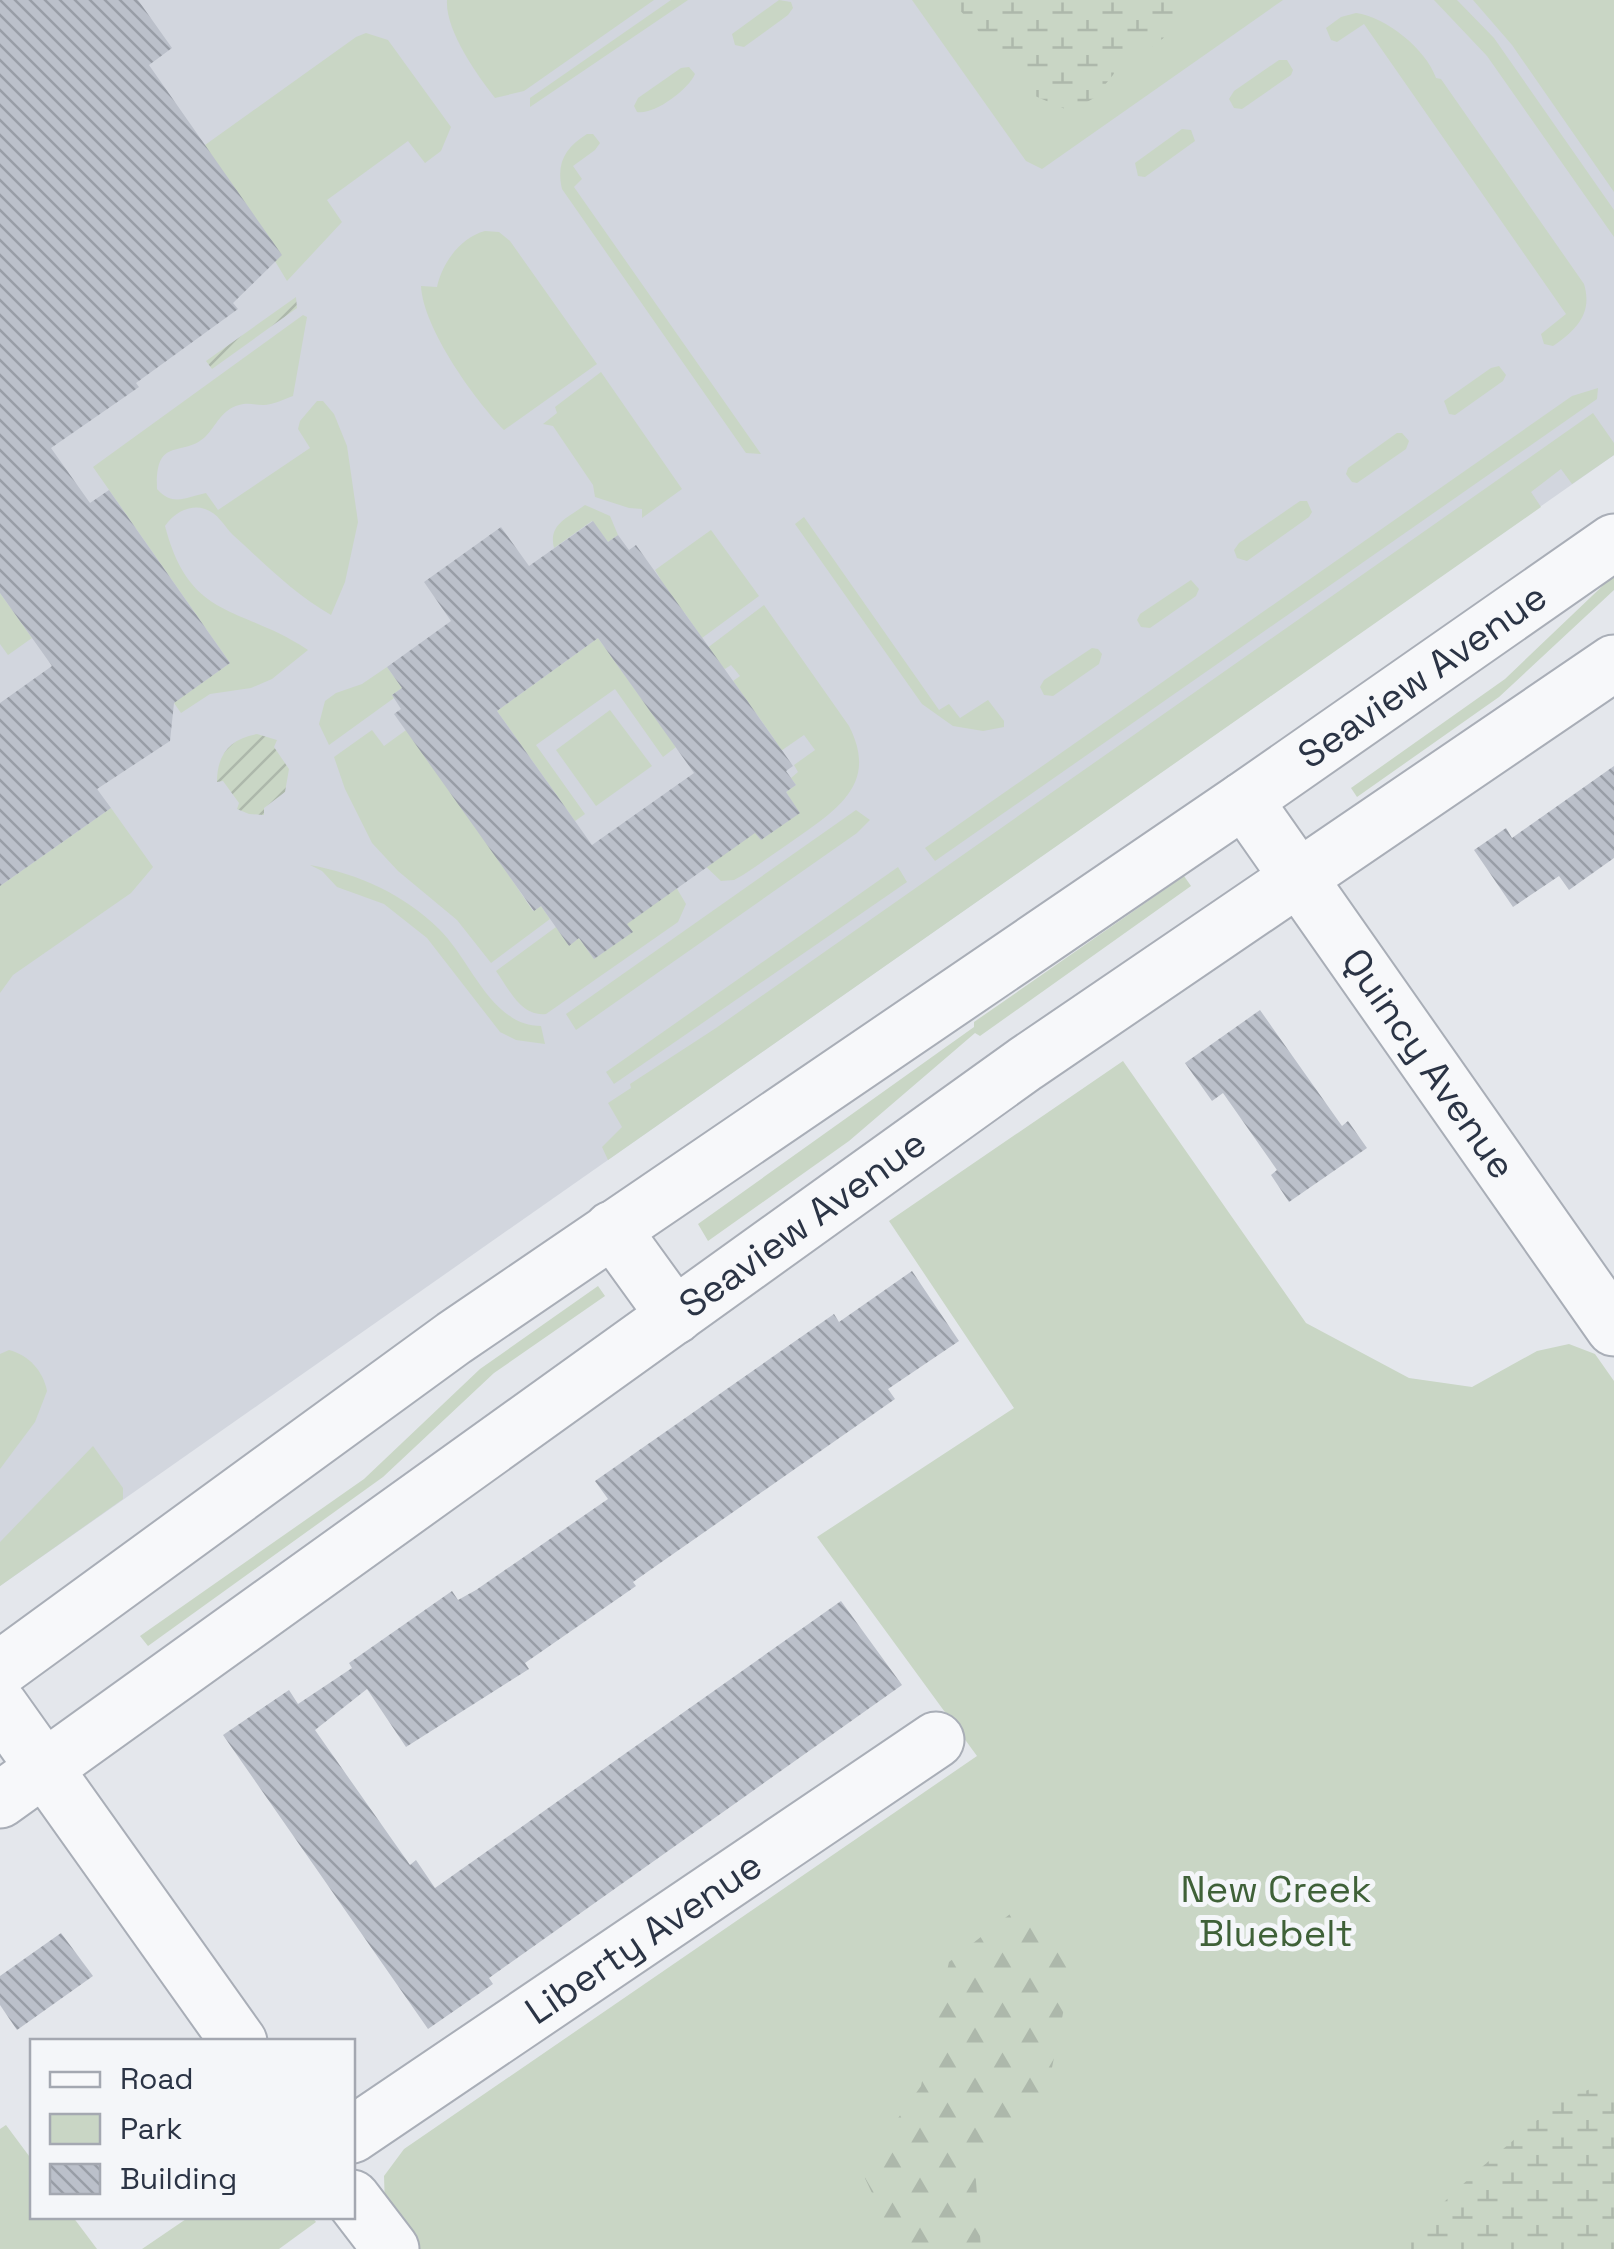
<svg xmlns="http://www.w3.org/2000/svg" width="1614" height="2249" font-family="'Space Grotesk',sans-serif">
  <defs>
    <pattern id="forest-firs" width="22" height="20" patternUnits="userSpaceOnUse" patternTransform="scale(2.5)"><rect width="22" height="20" fill="#c9d6c5"/><path d="M5 1l3.5 6h-7zM16 11l3.5 6h-7z" fill="#adb8ab"/></pattern>
    <pattern id="wetland-marsh" width="20" height="14" patternUnits="userSpaceOnUse" patternTransform="scale(2.5)"><rect width="20" height="14" fill="#c9d6c5"/><path d="M1 5h8M5 5V1M11 12h8M15 12V8" fill="none" stroke="#adb8ab"/></pattern>
    <pattern id="garden-furrows" width="10" height="10" patternUnits="userSpaceOnUse" patternTransform="scale(2.5)"><rect width="10" height="10" fill="#c9d6c5"/><path d="M-1 1l2-2M0 10L10 0M9 11l2-2" fill="none" stroke="#adb8ab"/></pattern>
    <pattern id="building-back-hatch" width="6" height="6" patternUnits="userSpaceOnUse" patternTransform="scale(2.5)"><rect width="6" height="6" fill="#bbc0ca"/><path d="M-1 5l2 2M0 0l6 6M5-1l2 2" fill="none" stroke="#989da6"/></pattern>
  </defs>
  <rect width="100%" height="100%" fill="#e4e7ec"/>
  <path fill="#d2d6de" d="M0 0H1614V455L0 1586Z"/>
  <g fill="#c9d6c5">
    <path d="M447 0H654L524 91 495 98C477 75 445 30 447 0Z"/>
    <path d="M671 0H688L530 107V98Z"/>
    <path d="M779 0 791 2 793 8 788 15 744 47 735 45 732 34Z"/>
    <path d="M912 0H1283L1042 169 1026 161Z"/>
    <path d="M1434 0H1457L1494 38 1614 210V237L1487 56Z"/>
    <path d="M1473 0H1614V192L1512 45Z"/>
    <path d="M1356 13C1386 17 1426 49 1436 78L1441 79 1584 284C1593 314 1576 330 1553 346L1544 344 1541 334 1566 314 1364 24 1337 42 1331 40 1326 28 1341 17Z"/>
    <path d="M366 33 388 40 451 127 441 151 425 163 408 141 327 200 342 222 287 281 205 145 356 37Z"/>
    <path d="M1279 60H1287L1293 70 1291 75 1242 109 1234 108 1229 99 1234 91Z"/>
    <path d="M689 67 695 74C688 90 654 115 637 112L634 106 638 98 681 68Z"/>
    <path d="M1182 129 1191 130 1195 141 1145 177 1138 176 1135 163Z"/>
    <path d="M587 134H593L600 143 595 150 573 166 582 179 574 187 761 454 746 453 562 189C556 163 565 148 587 134Z"/>
    <path d="M485 231 499 232 510 241 597 364 504 430C474 399 423 328 421 286L437 287C442 263 461 237 485 231Z"/>
    <path d="M303 315 307 317 293 396C284 399 273 405 263 405 254 405 248 402 239 405 221 410 217 425 205 437 182 458 155 435 157 489 173 507 186 497 206 493L218 510 310 448 298 429 300 421 317 401H323L334 414 347 446 358 522 345 582 331 615C294 594 265 564 233 535 224 526 218 513 205 509 189 504 174 513 165 526 190 622 241 605 308 650L272 679 251 688 210 694 181 713 174 703 175 690 189 692 230 663 93 467Z"/>
    <path d="M1499 366 1506 375 1503 381 1455 415 1449 414 1444 401 1491 368Z"/>
    <path d="M601 372 682 489 642 518V509L629 508 595 497 593 485 553 426 543 424 557 413 555 407Z"/>
    <path d="M1598 388 1597 399 935 861 925 848 1572 396Z"/>
    <path d="M1593 413 1614 443V455L1572 484 1561 469 1531 492 1541 507 608 1160 602 1147 622 1127 608 1103 631 1088 630 1084 716 1028Z"/>
    <path d="M1397 433H1402L1409 441 1406 449 1357 483 1352 482 1346 474 1348 468Z"/>
    <path d="M1300 501H1307L1312 512 1309 517 1247 561 1237 558 1234 550 1239 543Z"/>
    <path d="M585 505 610 516 618 535 608 542 592 521 554 548C548 524 568 518 585 505Z"/>
    <path d="M804 517 939 710 949 704 960 718 988 700 1004 721V727L983 731 953 726 922 704 795 524Z"/>
    <path d="M711 530 759 596 702 638 684 612 676 616 653 583 660 578 655 570Z"/>
    <path d="M1614 575V590L1499 697 1357 797 1351 788 1505 679Z"/>
    <path d="M1191 580 1199 589 1196 596 1150 628 1141 627 1137 620 1140 614Z"/>
    <path d="M0 593 32 638 8 655 0 644Z"/>
    <path d="M764 605 849 726C875 777 847 802 808 830 787 845 765 860 743 875L734 880 721 881 701 862 746 820 761 840 799 813 786 792 796 785 791 778 798 772 794 765 815 750 804 735 775 755V740L733 681 740 676 731 665 725 669 702 652Z"/>
    <path d="M598 638 676 747 663 757 615 689 536 745 585 814 575 821 497 711Z"/>
    <path d="M1092 648 1098 649 1102 654 1099 664 1053 696 1044 695 1040 687 1044 680Z"/>
    <path d="M387 667 402 688 392 695 394 698 329 745 319 724 325 701 336 693 362 684Z"/>
    <path d="M610 710 652 766 596 806 556 750Z"/>
    <path d="M413 725C452 788 491 850 533 911L541 906 550 919 491 963 457 920 398 871 372 843 345 789 334 757 372 730 384 746Z"/>
    <path d="M111 808 153 867 131 893 13 975 0 993V886Z"/>
    <path d="M856 810 870 820 857 833 576 1030 566 1014Z"/>
    <path d="M310 865C359 874 403 894 439 929 471 960 491 1026 541 1026L545 1044 516 1040 500 1032 427 938 384 904 337 887 322 871Z"/>
    <path d="M898 867 907 882 614 1084 606 1072Z"/>
    <path d="M1184 876 1191 886 980 1036 975 1033 849 1141 708 1241 698 1224 974 1027V1022Z"/>
    <path d="M673 882 686 904 678 922 546 1014C521 1017 509 989 496 971L556 927 569 945 579 938 594 959 632 932 618 911Z"/>
    <path d="M1123 1061 1306 1323 1409 1378 1472 1387 1537 1351 1569 1344 1595 1354 1614 1381V2249H416L385 2208 384 2176 404 2149 977 1756 817 1537 1014 1408 889 1221Z"/>
    <path d="M598 1286 605 1296 494 1373 383 1477 148 1646 140 1636 364 1479 480 1369Z"/>
    <path d="M9 1350C29 1355 43 1371 47 1391L35 1422 0 1469V1354Z"/>
    <path d="M93 1446 123 1488V1499L0 1586V1542Z"/>
    <path d="M6 2125 32 2160V2216L73 2217 97 2249H0V2129Z"/>
    <path d="M312 2217 316 2222 279 2249H142L189 2217Z"/>
  </g>
  <path fill="url(#forest-firs)" d="M1029 1899 1072 1969 1046 2097 975 2168 981 2249H895V2241L861 2170 921 2086 949 1962Z"/>
  <g fill="url(#wetland-marsh)">
    <path d="M951 0H1179L1183 2 1184 14 1173 31 1150 48 1127 58 1094 98 1080 106 1065 109 1035 96 1015 63 979 32Z"/>
    <path d="M1614 2081V2249H1394L1476 2172 1562 2099Z"/>
  </g>
  <g fill="url(#garden-furrows)">
    <path d="M296 297 297 308 212 369 206 361Z"/>
    <path d="M257 734 277 740 274 747 289 769 285 792 264 808V815L249 814 237 809 239 803 223 781 217 782C217 754 230 739 257 734Z"/>
  </g>
  <g fill="url(#building-back-hatch)" fill-rule="evenodd">
    <path d="M0 0H138L172 48 149 65 282 255 233 303 238 309 136 383 139 387 51 448 90 503 109 490 230 663 174 703 170 741 97 789 111 808 0 886V703L52 666 0 593Z"/>
    <path d="M593 521 608 542 618 535 629 550 636 545 746 699 793 766 786 771 796 785 786 792 800 813 761 840 755 833 627 924 633 932 594 959 579 938 569 946 541 906 534 911 394 714 401 709 392 695 402 688 387 667 451 621 424 582 501 527 529 566ZM598 638 694 773 592 845 497 711Z"/>
    <path d="M1614 766V858L1569 890 1559 876 1513 907 1474 850 1506 828 1512 838Z"/>
    <path d="M1260 1010 1342 1126 1348 1121 1367 1148 1289 1202 1271 1175 1277 1170 1223 1093 1212 1101 1185 1063Z"/>
    <path d="M912 1271 959 1341 888 1389 895 1399 633 1582 636 1586 525 1663 529 1669 406 1747 367 1689 315 1730 410 1865 416 1860 435 1888 841 1601 902 1685 489 1978 493 1984 428 2029 223 1735 289 1690 298 1704 352 1668 349 1663 452 1591 458 1600 476 1590 608 1499 595 1481 834 1314 839 1322Z"/>
    <path d="M61 1933 93 1976 17 2030 0 2005V1976Z"/>
  </g>
  <g fill="none" stroke-linecap="round" stroke-linejoin="round">
    <defs>
      <g id="minor">
        <path id="s1" d="M1244 800 1614 1328"/>
        <path d="M612 1229 675 1316"/>
        <path id="s2" d="M0 1669 454 1338 1244 800 1614 542"/>
        <path d="M0 1706 239 2042"/>
        <path id="s3" d="M0 1800 1025 1064 1614 663"/>
        <path id="s4" d="M352 2135 936 1740"/>
        <path d="M352 2198 391 2249"/>
      </g>
    </defs>
    <use href="#minor" stroke="#a9aeb7" stroke-width="59"/>
    <use href="#minor" stroke="#f7f8fa" stroke-width="55"/>
  </g>
  <g text-anchor="middle" stroke-width="10" stroke-linejoin="round" paint-order="stroke">
    <g font-size="38" fill="#2b3445" stroke="#f4f6f9">
      <text dy="13" stroke="none"><textPath href="#s2" startOffset="1735">Seaview Avenue</textPath></text>
      <text dy="13" stroke="none"><textPath href="#s1" startOffset="322">Quincy Avenue</textPath></text>
      <text dy="13" stroke="none"><textPath href="#s3" startOffset="988">Seaview Avenue</textPath></text>
      <text dy="13" stroke="none"><textPath href="#s4" startOffset="352">Liberty Avenue</textPath></text>
    </g>
    <g font-size="38" fill="#3f6138" stroke="#f4f6f9">
      <text x="1276" y="1902">New Creek<tspan x="1276" dy="44">Bluebelt</tspan></text>
    </g>
  </g>
  <rect x="30" y="2039" width="325" height="180" fill="#f4f6f9" stroke="#a4a8b1" stroke-width="2.5"/>
  <rect x="50" y="2072" width="50" height="15" fill="#f7f8fa" stroke="#a4a8b1" stroke-width="2.5"/>
  <text x="120" y="2089" font-size="30" fill="#2b3445">Road</text>
  <rect x="50" y="2114" width="50" height="30" fill="#c9d6c5" stroke="#a4a8b1" stroke-width="2.5"/>
  <text x="120" y="2139" font-size="30" fill="#2b3445">Park</text>
  <rect x="50" y="2164" width="50" height="30" fill="url(#building-back-hatch)" stroke="#a4a8b1" stroke-width="2.5"/>
  <text x="120" y="2189" font-size="30" fill="#2b3445">Building</text>
</svg>
